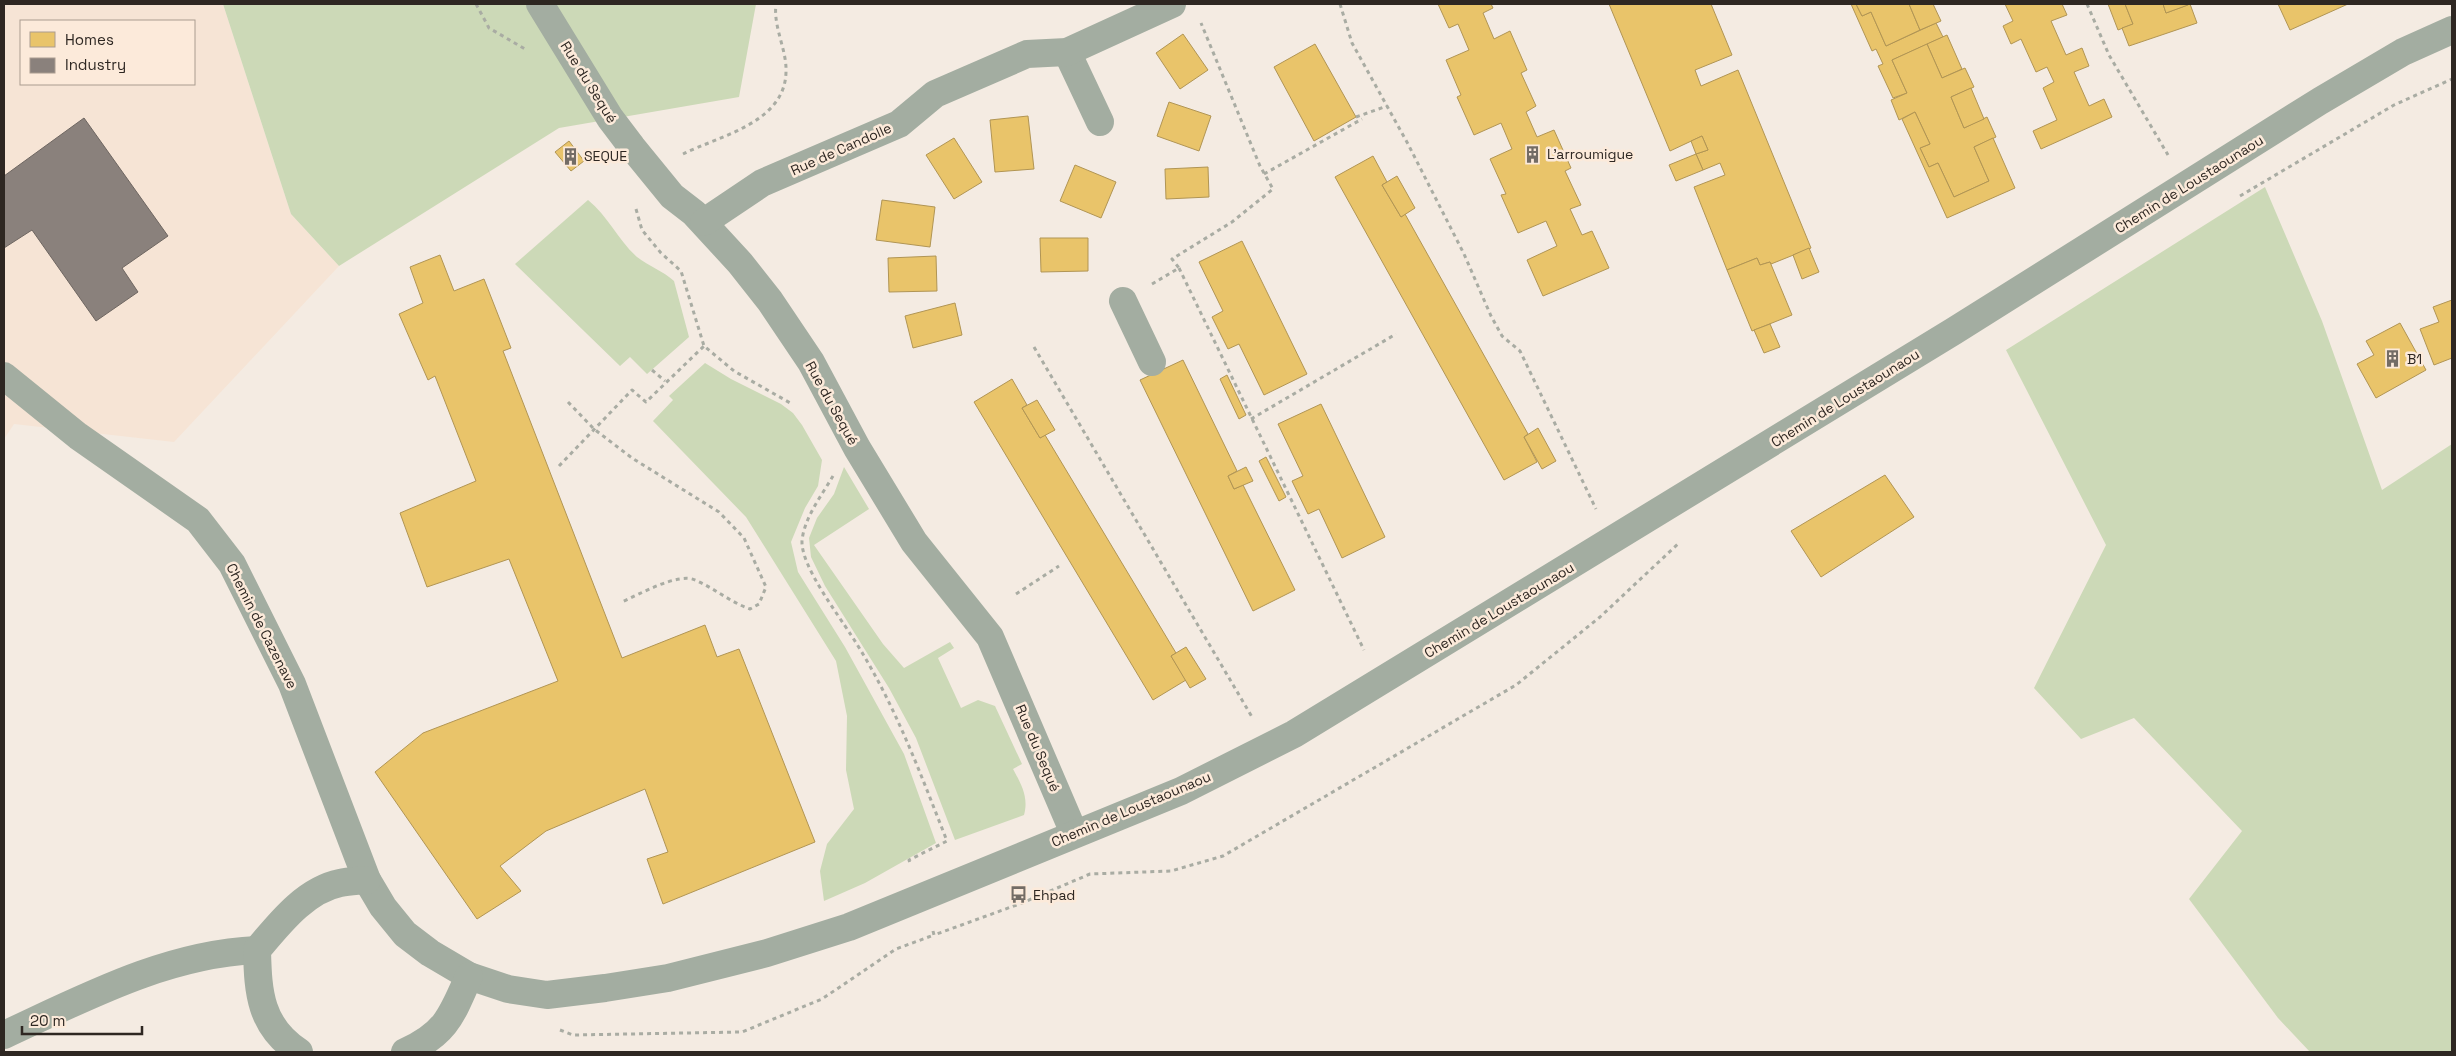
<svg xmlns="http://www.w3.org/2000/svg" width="2456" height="1056" font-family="'Space Grotesk',sans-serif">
  <rect width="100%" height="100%" fill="#f4ebe2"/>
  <path fill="#f6e4d5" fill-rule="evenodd" d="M4 4H223L291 214 339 266 174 442 14 424 4 439ZM21 21H194V84H21Z"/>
  <g fill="#ccd9b7">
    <path d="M223 4H756L739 97 559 128 339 266 291 214Z"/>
    <path d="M2265 187 2322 321 2382 490 2452 444V1052H2310L2278 1018 2189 899 2242 831 2134 718 2081 739 2034 688 2106 545 2006 350Z"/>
    <path d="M588 200C608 216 618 240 637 257 649 266 663 271 674 281L689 337 647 374 630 357 620 366 515 264Z"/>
    <path d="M705 363 731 379 781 404 793 413 802 425 822 460 818 486 805 508 791 542 798 572 845 647 904 754 936 843 865 883 824 901 820 871 827 844 854 809 846 770 847 716 836 661 746 517 653 421 673 400 669 396Z"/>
    <path d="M844 467 869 509 814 545 883 644 904 668 950 642 954 648 938 658 961 708 978 700 995 706 1022 764 1013 769C1021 784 1029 797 1024 815L955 840 916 738 889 688 825 586 811 557 809 538 817 518 834 494Z"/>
  </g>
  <g fill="#e9c46a" stroke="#b19554">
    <path d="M1438 4H1491L1493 8 1483 13 1494 39 1510 31 1527 70 1521 73 1536 106 1526 112 1537 137 1554 130 1571 168 1565 171 1581 205 1570 209 1582 235 1592 231 1609 268 1543 296 1527 260 1557 246 1546 221 1518 233 1501 195 1506 194 1490 159 1512 149 1501 123 1474 135 1457 97 1461 95 1446 60 1469 50 1458 24 1449 28Z"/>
    <path d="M1609 4H1711L1732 55 1695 70 1701 86 1738 70 1811 248 1771 264 1770 262 1760 265 1757 258 1727 270 1694 187 1725 175 1720 163 1703 170 1696 154 1708 150 1702 136 1670 151Z"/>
    <path d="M1851 4H1856L1862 16 1871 12 1886 46 1936 23 1943 37 1892 60 1907 93 1893 98 1878 66 1883 64 1876 49 1872 51Z"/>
    <path d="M1856 4H1909L1920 30 1886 46 1871 12 1862 16Z"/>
    <path d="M1909 4H1933L1941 21 1920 30Z"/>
    <path d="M2005 4H2062L2067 15 2051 21 2066 55 2082 48 2089 66 2074 72 2089 106 2104 99 2112 117 2041 149 2033 131 2057 120 2043 88 2054 82 2047 67 2036 72 2021 39 2011 44 2003 26 2013 21Z"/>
    <path d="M2108 4H2125L2133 24 2118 30Z"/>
    <path d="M2125 4H2163L2166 13 2190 4 2197 23 2129 46 2122 28 2133 24Z"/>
    <path d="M2163 4H2188V5L2166 13Z"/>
    <path d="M2278 4H2348L2290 30Z"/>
    <path d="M1183 34 1208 70 1180 89 1156 53Z"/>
    <path d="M1947 35 1962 69 1942 78 1927 44Z"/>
    <path d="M1315 44 1356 117 1314 141 1274 67Z"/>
    <path d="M1927 44 1942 78 1965 68 1974 87 1951 97 1964 128 1987 117 1996 137 1974 147 1989 181 1954 197 1938 163 1929 167 1920 148 1930 144 1915 112 1899 120 1891 100 1907 93 1892 60Z"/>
    <path d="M1971 88 1984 119 1964 128 1951 97Z"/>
    <path d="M1169 102 1211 116 1199 151 1157 136Z"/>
    <path d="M1915 112 1930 144 1920 148 1929 167 1938 163 1954 197 1989 181 1974 147 1993 138 2015 188 1947 218 1902 119Z"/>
    <path d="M1028 116 1034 169 995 172 990 120Z"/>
    <path d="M1702 136 1708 150 1696 154 1691 141Z"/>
    <path d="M954 138 982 182 954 199 926 155Z"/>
    <path d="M569 141 584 161 571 171 555 152Z"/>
    <path d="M1696 154 1703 170 1676 181 1669 165Z"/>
    <path d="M1373 156 1387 182 1382 185 1401 217 1405 214 1528 434 1524 437 1537 462 1504 480 1335 177Z"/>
    <path d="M1075 165 1116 182 1101 218 1060 201Z"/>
    <path d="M1208 167 1209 197 1166 199 1165 169Z"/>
    <path d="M1397 176 1415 208 1401 217 1382 185Z"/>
    <path d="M882 200 935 207 930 247 876 240Z"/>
    <path d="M1040 238H1088V271L1041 272Z"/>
    <path d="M1242 241 1307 374 1264 395 1239 344 1228 349 1212 317 1223 311 1199 262Z"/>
    <path d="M1809 248 1819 272 1802 279 1793 255Z"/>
    <path d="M440 255 454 291 484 279 511 348 503 351 622 658 705 625 717 657 739 649 815 842 663 904 647 859 668 852 645 789 546 831 500 866 521 891 477 919 375 772 423 733 558 681 509 559 427 587 400 513 476 481 435 376 428 380 399 314 423 303 410 267Z"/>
    <path d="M936 256 937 291 889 292 888 258Z"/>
    <path d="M1757 258 1760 265 1770 262 1792 315 1752 331 1727 270Z"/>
    <path d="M2452 300V358L2434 365 2420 329 2439 322 2433 307Z"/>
    <path d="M955 303 962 335 913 348 905 316Z"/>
    <path d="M2400 323 2426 370 2376 398 2357 364 2374 355 2366 341Z"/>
    <path d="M1770 324 1780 347 1764 353 1754 330Z"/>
    <path d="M1183 360 1237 471 1228 476 1234 489 1243 485 1295 590 1253 611 1140 380Z"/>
    <path d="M1227 375 1246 415 1239 419 1220 379Z"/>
    <path d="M1012 379 1027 405 1022 408 1040 438 1045 435 1176 653 1171 656 1186 680 1153 700 974 402Z"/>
    <path d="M1037 400 1055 430 1040 438 1022 408Z"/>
    <path d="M1321 404 1385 537 1342 558 1319 509 1308 514 1292 481 1303 476 1278 424Z"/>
    <path d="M1538 428 1556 461 1542 469 1524 437Z"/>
    <path d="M1266 457 1286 497 1279 501 1259 461Z"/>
    <path d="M1246 467 1253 481 1234 489 1228 476Z"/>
    <path d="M1885 475 1914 517 1821 577 1791 531Z"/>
    <path d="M1186 647 1206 679 1190 688 1171 656Z"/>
  </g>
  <path fill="#8a817c" stroke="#6e6661" d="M84 118 168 236 122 268 138 292 96 321 32 230 4 248V176Z"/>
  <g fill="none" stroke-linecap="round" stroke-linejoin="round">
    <g stroke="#a9aca3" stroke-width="3" stroke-dasharray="4 4" stroke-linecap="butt">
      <path d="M476 4 489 28 525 49"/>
      <path d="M1340 4 1352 43 1408 144 1464 254 1491 316 1502 336 1520 351 1596 509"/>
      <path d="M2087 4 2109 55 2168 155"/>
      <path d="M1356 117 1387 106"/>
      <path d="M683 154C719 136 785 123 786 72 787 50 773 27 776 4"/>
      <path d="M1264 174 1362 119"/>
      <path d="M2240 196 2394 105 2452 79"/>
      <path d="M636 209 642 230 661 253 681 271 704 346 734 371 792 404"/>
      <path d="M1179 268 1364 650"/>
      <path d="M1152 284 1179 268 1172 259 1232 222 1273 189 1260 166 1201 23"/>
      <path d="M1034 347 1252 717"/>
      <path d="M652 370 665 381"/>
      <path d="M568 402 594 429 632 458 719 512 744 538 766 587 759 604 750 609C730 602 714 588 695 580 678 572 638 595 622 602"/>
      <path d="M1251 419 1396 334"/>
      <path d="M559 466 632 390 646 402 704 346"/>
      <path d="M833 476C822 495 804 518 802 541 801 566 837 613 851 635 893 699 919 770 947 841L909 860 910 863"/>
      <path d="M1016 594 1059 566"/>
      <path d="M933 931 934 935 1022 903 1090 874 1171 871 1223 856 1516 685 1600 617 1680 542"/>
      <path d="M560 1030 573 1035 742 1032 822 999 896 949 934 935"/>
    </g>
    <g stroke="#a3ada1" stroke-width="28">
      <path d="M540 4 610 118 632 147 672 196 694 213 740 263 770 301 811 362 857 448 914 542 990 637 1074 833"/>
      <path d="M1067 52 1100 122"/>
      <path d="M704 222 762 183 899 124 935 94 1027 54 1067 52 1172 4"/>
      <path d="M1123 301 1152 362"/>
      <path d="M4 376 78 436 198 520 232 564 292 684 367 880 383 907 405 934 430 953 469 976 508 989 547 995 605 988 668 978 767 953 849 927 1181 791 1294 734 1954 331 2320 101 2403 52 2452 30"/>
      <path d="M4 1035C84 998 166 954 257 950"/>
      <path d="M299 1052C260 1026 258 993 257 950 279 924 305 890 340 883 349 881 359 881 367 880"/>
      <path d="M405 1052C446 1034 452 1015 469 976"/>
    </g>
  </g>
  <defs>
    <symbol id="building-bare" viewBox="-9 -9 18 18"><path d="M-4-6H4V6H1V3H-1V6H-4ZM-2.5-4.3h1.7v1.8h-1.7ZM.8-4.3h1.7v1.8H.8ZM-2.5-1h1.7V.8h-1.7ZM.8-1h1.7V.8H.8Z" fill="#736c65" stroke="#fceada" stroke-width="2.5" paint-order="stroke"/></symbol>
    <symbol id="bus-bare" viewBox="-9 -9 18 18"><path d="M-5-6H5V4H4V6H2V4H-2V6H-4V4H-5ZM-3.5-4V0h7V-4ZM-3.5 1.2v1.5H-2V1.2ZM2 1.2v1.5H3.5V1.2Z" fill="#736c65" stroke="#fceada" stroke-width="2.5" paint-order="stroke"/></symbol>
  </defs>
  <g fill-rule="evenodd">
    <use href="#building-bare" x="1520" y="142" width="25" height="25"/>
    <use href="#building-bare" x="558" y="144" width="25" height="25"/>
    <use href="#building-bare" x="2380" y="346" width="25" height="25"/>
    <use href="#bus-bare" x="1006" y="882" width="25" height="25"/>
  </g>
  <g text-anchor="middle" stroke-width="5" stroke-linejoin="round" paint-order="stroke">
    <g font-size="14" fill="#2e2722" stroke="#fceada">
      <text transform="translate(589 82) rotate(58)" y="5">Rue du Sequé</text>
      <text transform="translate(841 149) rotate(-24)" y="5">Rue de Candolle</text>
      <text transform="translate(2189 184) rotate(-32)" y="5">Chemin de Loustaounaou</text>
      <text transform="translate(1845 398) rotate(-32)" y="5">Chemin de Loustaounaou</text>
      <text transform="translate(832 403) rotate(61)" y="5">Rue du Sequé</text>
      <text transform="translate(1499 610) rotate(-31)" y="5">Chemin de Loustaounaou</text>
      <text transform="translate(262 626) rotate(63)" y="5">Chemin de Cazenave</text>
      <text transform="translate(1038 748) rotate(67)" y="5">Rue du Sequé</text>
      <text transform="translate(1131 809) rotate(-23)" y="5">Chemin de Loustaounaou</text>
    </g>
    <g font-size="14" fill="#2e2722" stroke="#fceada" text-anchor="start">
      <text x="1547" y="159">L'arroumigue</text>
      <text x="584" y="161">SEQUE</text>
      <text x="2407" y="364">B1</text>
      <text x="1033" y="900">Ehpad</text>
    </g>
  </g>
  <rect width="2456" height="1056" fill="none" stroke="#2e2722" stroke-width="10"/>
  <rect x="20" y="20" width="175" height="65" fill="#fceada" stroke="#aa9c90"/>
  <rect x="30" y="32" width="25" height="15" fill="#e9c46a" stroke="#aa9c90"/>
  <text x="65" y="45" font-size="15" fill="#2e2722">Homes</text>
  <rect x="30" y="58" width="25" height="15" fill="#8a817c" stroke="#aa9c90"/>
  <text x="65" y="70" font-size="15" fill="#2e2722">Industry</text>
  <path d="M22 1026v8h120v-8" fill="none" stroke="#2e2722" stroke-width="2.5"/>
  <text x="30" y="1026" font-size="15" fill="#2e2722" stroke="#fceada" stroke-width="4" paint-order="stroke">20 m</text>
</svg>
